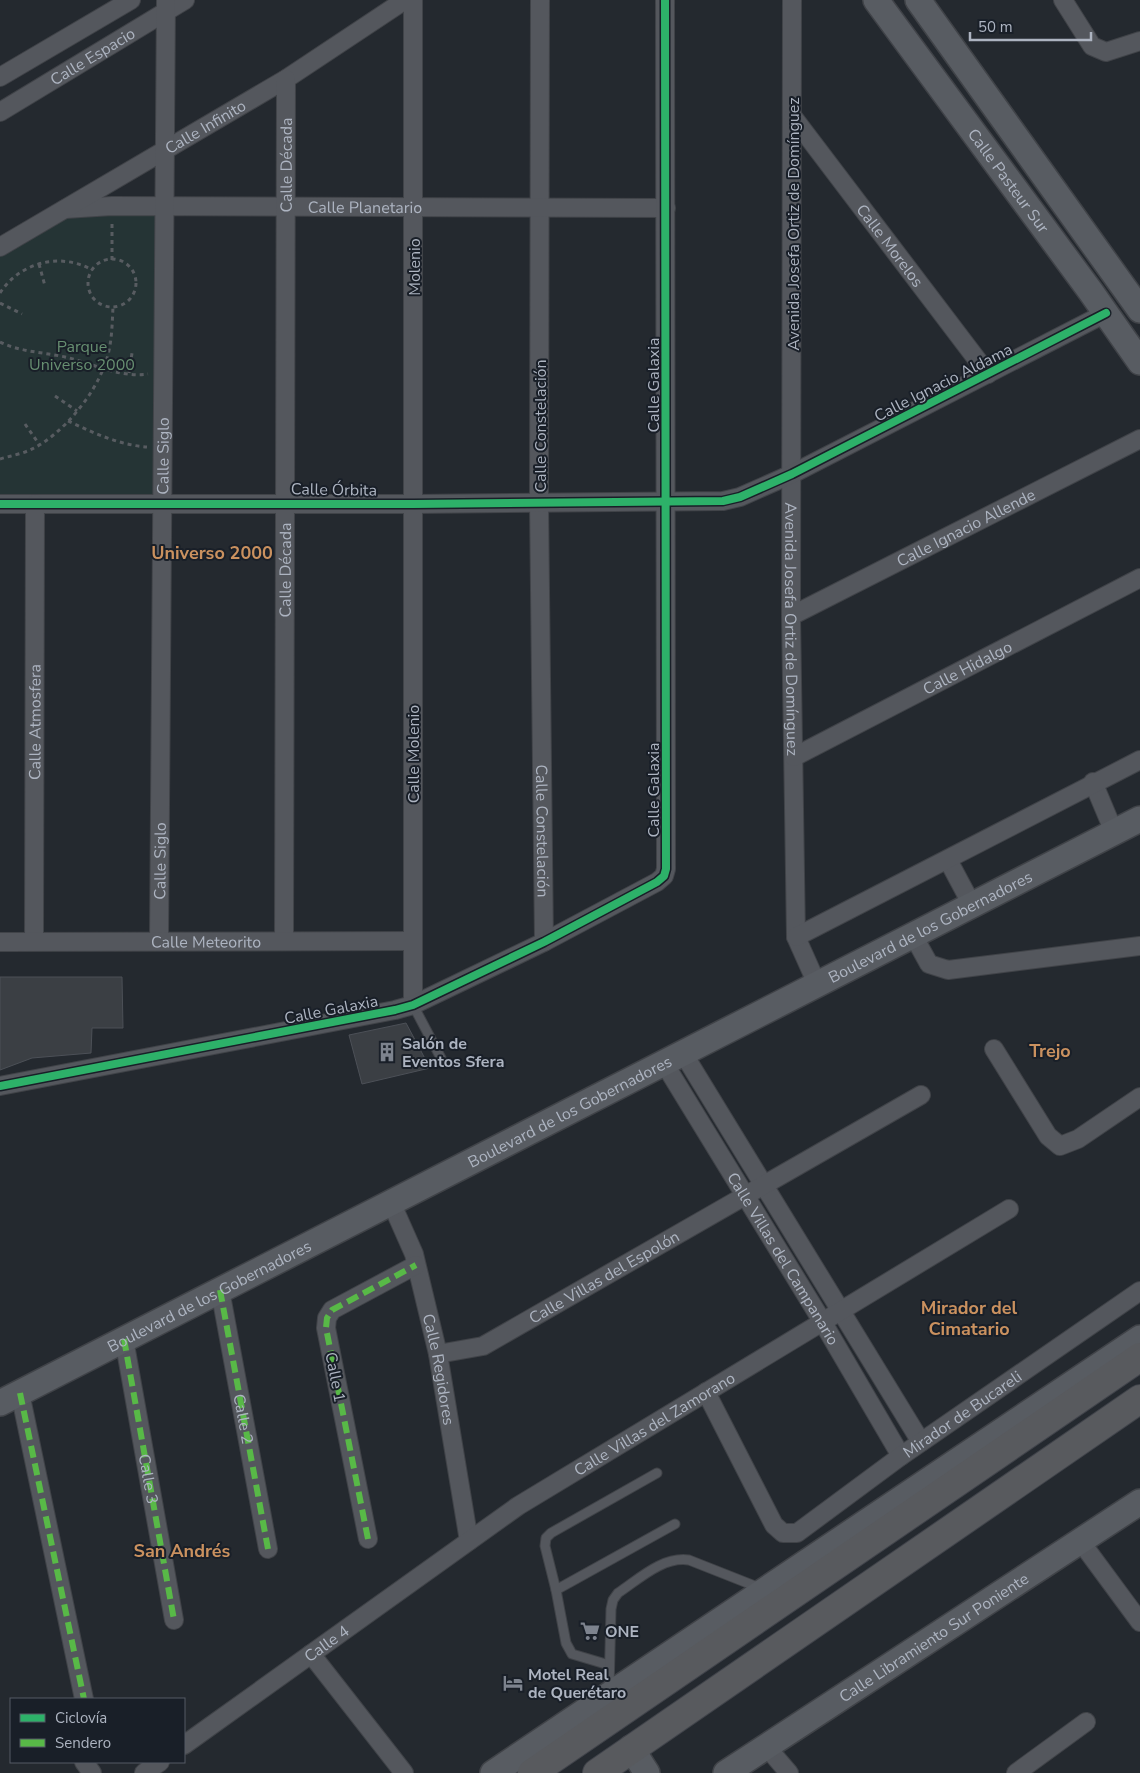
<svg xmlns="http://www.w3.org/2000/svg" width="1140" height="1773" font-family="'Nunito Sans',sans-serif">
  <rect width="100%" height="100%" fill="#24292f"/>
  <path fill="#253435" d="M164 207 161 504H0V247L65 209Z"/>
  <g fill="#3b3f44" stroke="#4c5057">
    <path d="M0 977H122L123 1028H92L91 1053 32 1058 0 1070Z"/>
    <path d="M406 1023 430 1068 362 1084 349 1035Z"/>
  </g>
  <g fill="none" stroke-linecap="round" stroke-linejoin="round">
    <defs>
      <g id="lane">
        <path d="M413 1005 442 1060"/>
        <path d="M556 1590 675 1524"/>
        <path d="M609 1665 572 1654 566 1643 556 1590 545 1546 546 1538 551 1533 657 1473"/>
        <path d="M609 1691 611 1609 613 1600 618 1593C639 1579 663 1556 689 1560L760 1588"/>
      </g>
      <g id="street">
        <path id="s1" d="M540 0 539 502 544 942"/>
        <path id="s2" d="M792 0 791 616 796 937 817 984"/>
        <path d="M1063 0 1092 46 1106 52 1140 41"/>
        <path d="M0 77 131 0"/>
        <path id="s3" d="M0 112 185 0"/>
        <path id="s4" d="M793 117 988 374"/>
        <path id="s5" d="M65 209 112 206 666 208"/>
        <path id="s6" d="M0 247 286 79 405 0"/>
        <path d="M0 504H414L723 501 740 497 792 474 1106 313"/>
        <path id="s7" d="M791 616 1140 439"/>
        <path id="s8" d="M794 757 1140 578"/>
        <path d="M1093 782 1114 832"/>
        <path d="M948 860 972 905"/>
        <path d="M913 935 929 964 948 970 1140 946"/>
        <path d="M796 937 1140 760"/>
        <path id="s9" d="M34 941 35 504"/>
        <path id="s10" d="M159 941 166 0"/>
        <path id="s11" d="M284 941 286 79"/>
        <path id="s12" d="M0 942 413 941"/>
        <path d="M413 1005V0"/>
        <path d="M994 1049 1048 1136 1060 1146 1078 1139 1140 1097"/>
        <path d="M683 1053 921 1442"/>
        <path id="s13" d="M664 1063 822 1321 901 1456"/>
        <path d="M0 1086 395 1010 413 1005 544 942 657 882 664 876 666 869 665 0"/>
        <path id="s14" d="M391 1202 414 1254 438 1354 469 1541"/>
        <path id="s15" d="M220 1290 268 1549"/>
        <path d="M124 1339 174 1620"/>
        <path id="s16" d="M438 1354 483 1346 921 1095"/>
        <path id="s17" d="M706 1392 774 1525 783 1533H797L901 1456 1140 1291"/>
        <path d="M20 1393 84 1699"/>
        <path d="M368 1539 326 1328 327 1318 332 1310 416 1265"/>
        <path d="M1081 1542 1140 1622"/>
        <path d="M311 1654 404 1773"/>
        <path id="s18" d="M184 1745 518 1506 1009 1209"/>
        <path d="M765 1745 789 1773"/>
        <path d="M84 1762 92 1773"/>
        <path d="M144 1773 160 1762"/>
        <path d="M1016 1773 1086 1722"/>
      </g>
      <g id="secondary">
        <path id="s19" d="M876 0 1091 292 1140 362"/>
        <path d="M918 0 1140 310"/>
        <path id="s20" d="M0 1403 1140 819"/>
        <path d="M631 1748 647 1773"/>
        <path d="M493 1773 1140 1338"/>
        <path id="s21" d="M726 1773 1140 1502"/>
      </g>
      <g id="highway">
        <path d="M532 1773 1140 1357"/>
        <path d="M597 1773 1140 1399"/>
      </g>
    </defs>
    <use href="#lane" stroke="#404348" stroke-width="11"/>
    <use href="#street" stroke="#404348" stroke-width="20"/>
    <use href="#secondary" stroke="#404348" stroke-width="28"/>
    <use href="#highway" stroke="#41444b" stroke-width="30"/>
    <g stroke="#585c61" stroke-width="3" stroke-dasharray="4 4" stroke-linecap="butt">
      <circle cx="112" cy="283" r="24"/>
      <path d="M112 260V222"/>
      <path d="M39 264 45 286"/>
      <path d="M0 293C20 262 61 252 92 270"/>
      <path d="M0 303 22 314"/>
      <path d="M0 342C20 352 43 352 65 357 92 363 119 378 148 374"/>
      <path d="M129 373 132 353"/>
      <path d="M55 396 77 411"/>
      <path d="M68 421C94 433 119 445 147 447"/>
      <path d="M25 424 39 444"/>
      <path d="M0 459C10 456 21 454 30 450 61 436 94 396 105 364 112 346 112 326 113 307"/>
    </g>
    <use href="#lane" stroke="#54575d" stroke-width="9"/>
    <use href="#street" stroke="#54575d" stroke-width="18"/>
    <use href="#secondary" stroke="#585c62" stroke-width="25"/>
    <use href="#highway" stroke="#585a5e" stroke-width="28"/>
    <g stroke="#58b947" stroke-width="6" stroke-dasharray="12 6" stroke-linecap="butt">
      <path d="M220 1290 268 1549"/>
      <path id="s22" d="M124 1339 174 1620"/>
      <path d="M20 1393 84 1699"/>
      <path d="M368 1539 326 1328 327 1318 332 1310 416 1265"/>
    </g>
    <defs>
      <g id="cycleway">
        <path d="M0 504H414L723 501 740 497 792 474 1106 313"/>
        <path d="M0 1086 395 1010 413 1005 544 942 657 882 664 876 666 869 665 0"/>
      </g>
    </defs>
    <use href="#cycleway" stroke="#191f28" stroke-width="11"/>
    <use href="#cycleway" stroke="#2db169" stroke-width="8"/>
  </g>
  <defs>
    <symbol id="building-bare" viewBox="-9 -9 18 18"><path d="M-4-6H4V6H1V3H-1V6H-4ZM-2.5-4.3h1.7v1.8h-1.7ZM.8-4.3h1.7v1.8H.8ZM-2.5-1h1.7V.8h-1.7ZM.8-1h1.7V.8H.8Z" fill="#7d838e" stroke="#191f28" stroke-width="2.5" paint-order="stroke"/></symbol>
    <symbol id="supermarket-bare" viewBox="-9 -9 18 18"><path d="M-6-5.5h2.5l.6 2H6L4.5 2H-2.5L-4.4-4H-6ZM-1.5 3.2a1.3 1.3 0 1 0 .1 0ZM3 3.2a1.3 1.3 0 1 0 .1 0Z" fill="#7d838e" stroke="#191f28" stroke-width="2.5" paint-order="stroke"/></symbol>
    <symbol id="hotel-bare" viewBox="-9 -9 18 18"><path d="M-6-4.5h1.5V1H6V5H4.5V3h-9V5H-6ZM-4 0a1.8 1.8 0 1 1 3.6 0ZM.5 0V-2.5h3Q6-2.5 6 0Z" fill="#7d838e" stroke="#191f28" stroke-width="2.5" paint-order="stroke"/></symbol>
  </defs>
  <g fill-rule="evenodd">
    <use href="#building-bare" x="373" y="1038" width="28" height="28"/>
    <use href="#supermarket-bare" x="576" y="1617" width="28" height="28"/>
    <use href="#hotel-bare" x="499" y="1669" width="28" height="28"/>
  </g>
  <g text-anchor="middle" stroke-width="4" stroke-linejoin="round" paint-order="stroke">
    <g font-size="16" fill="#adb4c1" stroke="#191f28">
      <text dy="6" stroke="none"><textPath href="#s3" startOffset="108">Calle Espacio</textPath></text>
      <text dy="6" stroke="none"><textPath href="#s6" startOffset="238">Calle Infinito</textPath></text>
      <text dy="6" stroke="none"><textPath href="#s11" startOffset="776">Calle Década</textPath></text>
      <text dy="6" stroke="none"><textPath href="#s19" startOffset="224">Calle Pasteur Sur</textPath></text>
      <text dy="6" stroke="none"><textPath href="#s5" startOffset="300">Calle Planetario</textPath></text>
      <text transform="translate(793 224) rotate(-90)" y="6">Avenida Josefa Ortiz de Domínguez</text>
      <text dy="6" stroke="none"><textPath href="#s4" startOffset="161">Calle Morelos</textPath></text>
      <text transform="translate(414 267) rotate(-90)" y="6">Molenio</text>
      <text transform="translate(943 382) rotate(-27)" y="6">Calle Ignacio Aldama</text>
      <text transform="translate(653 385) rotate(-90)" y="6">Calle Galaxia</text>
      <text transform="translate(540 426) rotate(-90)" y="6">Calle Constelación</text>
      <text dy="6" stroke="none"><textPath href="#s10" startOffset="485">Calle Siglo</textPath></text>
      <text transform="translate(334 489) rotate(1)" y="6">Calle Órbita</text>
      <text dy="6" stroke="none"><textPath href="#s7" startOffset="196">Calle Ignacio Allende</textPath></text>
      <text dy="6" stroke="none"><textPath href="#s11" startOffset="371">Calle Década</textPath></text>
      <text dy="6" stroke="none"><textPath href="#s2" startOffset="629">Avenida Josefa Ortiz de Domínguez</textPath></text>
      <text dy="6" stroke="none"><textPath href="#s8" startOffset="195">Calle Hidalgo</textPath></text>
      <text dy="6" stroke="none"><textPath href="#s9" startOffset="219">Calle Atmosfera</textPath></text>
      <text transform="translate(413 754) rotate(-90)" y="6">Calle Molenio</text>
      <text transform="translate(653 790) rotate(-90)" y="6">Calle Galaxia</text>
      <text dy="6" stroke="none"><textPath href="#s1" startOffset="831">Calle Constelación</textPath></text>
      <text dy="6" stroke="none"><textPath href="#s10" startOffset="80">Calle Siglo</textPath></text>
      <text dy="6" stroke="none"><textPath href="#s20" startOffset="1045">Boulevard de los Gobernadores</textPath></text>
      <text dy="6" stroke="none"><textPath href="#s12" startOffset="206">Calle Meteorito</textPath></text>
      <text transform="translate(331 1009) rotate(-11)" y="6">Calle Galaxia</text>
      <text dy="6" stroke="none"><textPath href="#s20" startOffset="640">Boulevard de los Gobernadores</textPath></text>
      <text dy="6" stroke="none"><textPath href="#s13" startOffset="229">Calle Villas del Campanario</textPath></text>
      <text dy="6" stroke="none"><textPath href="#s16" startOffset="185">Calle Villas del Espolón</textPath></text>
      <text dy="6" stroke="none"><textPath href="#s20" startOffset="235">Boulevard de los Gobernadores</textPath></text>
      <text dy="6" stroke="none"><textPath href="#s14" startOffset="175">Calle Regidores</textPath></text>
      <text transform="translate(336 1377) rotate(79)" y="6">Calle 1</text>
      <text dy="6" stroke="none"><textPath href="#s17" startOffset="379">Mirador de Bucareli</textPath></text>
      <text dy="6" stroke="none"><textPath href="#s15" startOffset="131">Calle 2</textPath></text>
      <text dy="6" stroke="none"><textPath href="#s18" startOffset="570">Calle Villas del Zamorano</textPath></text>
      <text dy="6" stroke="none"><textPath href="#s22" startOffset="142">Calle 3</textPath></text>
      <text dy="6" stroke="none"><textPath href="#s21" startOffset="248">Calle Libramiento Sur Poniente</textPath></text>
      <text dy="6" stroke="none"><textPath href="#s18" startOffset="175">Calle 4</textPath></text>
    </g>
    <g font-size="16" fill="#678f71" stroke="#191f28">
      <text x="82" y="352">Parque<tspan x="82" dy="18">Universo 2000</tspan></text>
    </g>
    <g font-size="16" font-weight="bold" fill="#adb4c1" stroke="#191f28" text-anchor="start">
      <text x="402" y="1049">Salón de<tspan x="402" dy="18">Eventos Sfera</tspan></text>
      <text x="605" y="1637">ONE</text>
      <text x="528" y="1680">Motel Real<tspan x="528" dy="18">de Querétaro</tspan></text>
    </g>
    <g font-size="18" font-weight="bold" fill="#ca915f" stroke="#191f28">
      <text x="212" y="559">Universo 2000</text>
      <text x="1050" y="1057">Trejo</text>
      <text x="969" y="1314">Mirador del<tspan x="969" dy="21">Cimatario</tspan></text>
      <text x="182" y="1557">San Andrés</text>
    </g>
  </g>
  <rect x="10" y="1698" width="175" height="65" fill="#191f28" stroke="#545b65"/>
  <rect x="20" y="1714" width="25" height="8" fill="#2db169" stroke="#545b65"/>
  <text x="55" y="1723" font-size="15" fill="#adb4c1">Ciclovía</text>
  <rect x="20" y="1739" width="25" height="8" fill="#58b947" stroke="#545b65"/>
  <text x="55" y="1748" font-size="15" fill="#adb4c1">Sendero</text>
  <path d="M970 32v8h121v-8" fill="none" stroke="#adb4c1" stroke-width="2.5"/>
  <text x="978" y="32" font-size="15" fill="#adb4c1" stroke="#191f28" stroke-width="4" paint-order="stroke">50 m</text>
</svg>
